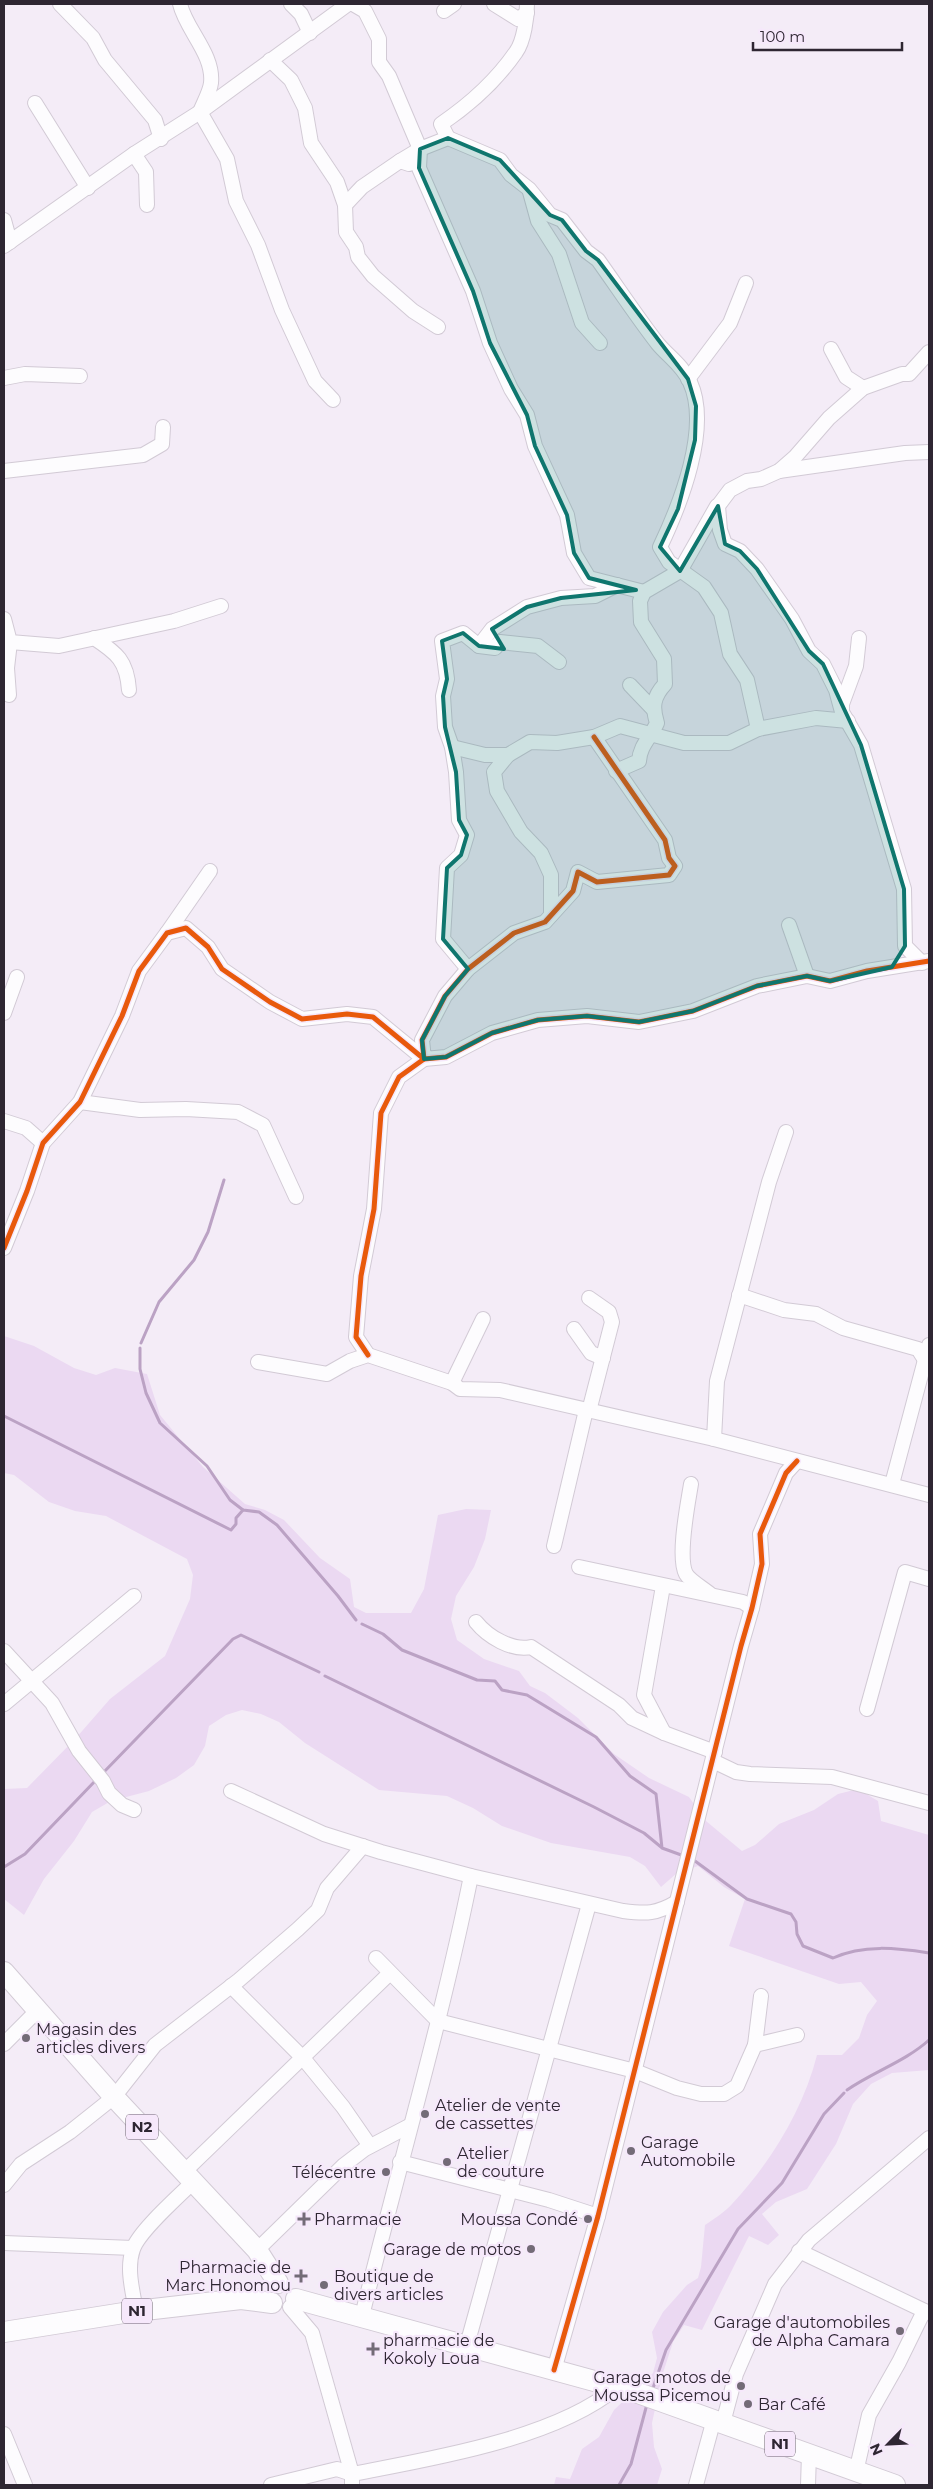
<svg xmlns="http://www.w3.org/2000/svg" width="933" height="2489" font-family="Montserrat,sans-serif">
  <rect width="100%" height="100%" fill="#f4ecf7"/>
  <path fill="#ebd9f2" d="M4 1336 34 1346 74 1368 96 1375 115 1368 147 1374 160 1415 203 1467 245 1504 265 1510 284 1520 320 1558 350 1579 354 1607 366 1613H411L424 1589 438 1515 466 1509 491 1510 485 1539 474 1567 456 1596 451 1619 457 1640 484 1659 519 1671 530 1686 545 1693 578 1718 614 1754 649 1778 689 1797 706 1821 742 1851 755 1845 779 1824 814 1810 838 1794 858 1789 878 1801 881 1821 929 1835V2070L892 2073 871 2084 853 2104 836 2144 807 2189 776 2202 762 2214 779 2235 768 2245 749 2236 702 2330 684 2325 673 2342 662 2376 652 2423 654 2447 662 2469 657 2485H554L556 2477 570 2479 582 2449 599 2437 614 2410 653 2373 657 2358 652 2332 663 2312 687 2285 698 2278 701 2267 705 2225C714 2219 725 2212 732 2204 771 2162 803 2110 817 2055H842L859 2038 867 2015 877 2001 861 1982 839 1984 729 1946 745 1899 724 1887 698 1866 677 1873 661 1887 645 1866 630 1857 551 1843 502 1826 473 1808 447 1796 379 1790 305 1743 279 1722 261 1714 242 1710 226 1715 209 1726 205 1746 194 1765 176 1778 149 1791 111 1801 92 1812 74 1841 44 1879 24 1915 4 1899V1789L27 1788 76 1738 110 1699 165 1656 190 1599 193 1575 187 1559 106 1516 75 1511 49 1502 14 1475 4 1473Z"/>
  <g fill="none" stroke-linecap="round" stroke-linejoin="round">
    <g stroke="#bba2c4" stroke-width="3">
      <path d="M141 1343 159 1302 194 1260 208 1232 224 1180"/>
      <path d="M140 1348V1369L146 1393 160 1423 207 1466 230 1500 243 1510 259 1512 277 1525 338 1596 356 1620"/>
      <path d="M4 1416 231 1530 236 1524V1518L243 1510"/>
      <path d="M362 1624 383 1634 402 1650 477 1680 495 1681 502 1690 527 1695 596 1737 630 1776 656 1794 662 1848 684 1856"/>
      <path d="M325 1676 594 1807 644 1833 661 1847"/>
      <path d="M102 1774 233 1639 241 1635 319 1672"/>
      <path d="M695 1861 747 1899 791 1914 796 1922 797 1934 803 1946 833 1958C863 1944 897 1948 929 1953"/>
      <path d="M4 1867 25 1854 97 1779"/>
      <path d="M847 2090C873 2072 906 2061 929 2040"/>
      <path d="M652 2391 666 2350 738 2229 782 2183 824 2114 844 2093"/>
      <path d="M619 2485 631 2464 647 2404"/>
    </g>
    <defs>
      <g id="minor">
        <path d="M60 4 93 38 105 60 155 120 161 139"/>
        <path d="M180 4C186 30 214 54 211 83 210 92 203 104 200 112L227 159 236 201 258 245 282 310 315 381 333 400"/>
        <path d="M291 4 301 14 310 33"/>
        <path d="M353 4 365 11 379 39V62L389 76 420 149 419 168 473 291 490 343 511 389 527 415 535 446 567 515 574 553 589 578 644 592"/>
        <path d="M494 4 518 19 527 13"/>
        <path d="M444 11 454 4"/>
        <path d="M270 60 291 80 305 108 311 143 337 182 345 205 346 232 356 247 358 257 373 276 413 311 438 327"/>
        <path d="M35 103 88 188"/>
        <path d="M448 138 441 124C469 105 496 81 516 52 524 41 527 17 527 4"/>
        <path d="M134 154 146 172 147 205"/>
        <path d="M400 161 420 149 448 138 500 160 511 175 529 189 550 215 562 220 586 251 598 260C618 288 637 317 658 344 669 357 683 366 690 382 711 428 680 505 660 547L669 562 704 587 721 613 730 654 747 680 758 729 816 718 848 721"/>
        <path d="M530 192 538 221 559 254 582 323 600 343"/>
        <path d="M345 205 362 187 400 161 409 164"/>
        <path d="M4 220 10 242"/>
        <path d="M4 246 134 154 200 112 348 4"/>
        <path d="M831 349 846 377 863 388"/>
        <path d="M4 378 25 374 80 376"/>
        <path d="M688 379 730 323 746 283"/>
        <path d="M4 471 143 455 162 444 163 427"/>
        <path d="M779 471 905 453 929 452"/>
        <path d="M4 619 10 642 59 646 174 621 221 606"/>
        <path d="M94 638C117 653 127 661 129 690"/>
        <path d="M479 646 492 629 527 607 561 598 595 596 617 585"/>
        <path d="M7 668 9 695"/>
        <path d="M4 670 7 668 10 642"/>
        <path d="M630 685 653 709"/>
        <path d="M842 709V704L856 666 859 638"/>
        <path d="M594 737 665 840 669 858 675 866 669 875 597 882 578 872 573 891 545 922 514 933 468 969 445 996 422 1040 424 1059 446 1057 492 1033 538 1020 587 1016 639 1022 693 1011 757 986 807 976 830 981 867 971 929 961"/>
        <path d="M452 747 485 755H508L530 742 557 743 594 737 620 726 684 743H729L758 729"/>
        <path d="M508 755 494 772 497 791 521 832 541 853 551 875V915"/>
        <path d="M616 771 639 761C640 745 651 737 657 723 652 707 653 697 665 684L664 659 641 622 640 601 644 592 680 571 717 506"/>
        <path d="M789 925 807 976"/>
        <path d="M167 933 210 871"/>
        <path d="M922 963 905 946 904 889 861 745 842 712 836 690 823 664 809 651 792 619 757 569 740 551 725 544 720 530 718 506 730 490 747 481 761 479 779 471 795 457 829 418 863 388 902 374H909L929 352"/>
        <path d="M468 969 443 939 447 868 461 855 467 835 459 820 456 772 452 747 445 727 443 696 447 679 442 641 463 633 479 646 495 648 500 642 538 646 559 662"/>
        <path d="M4 1013 17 977"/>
        <path d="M80 1102 140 1110 186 1109 238 1112 263 1125 296 1197"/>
        <path d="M4 1121 26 1128 43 1143"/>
        <path d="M4 1248 27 1191 43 1143 80 1102 122 1016 139 971 167 933 186 928 208 947 222 969 270 1002 302 1019 347 1014 373 1017 424 1059 399 1077 381 1113 374 1209 361 1276 356 1337 368 1355"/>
        <path d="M739 1295 784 1310 816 1314 843 1328 918 1349 925 1360"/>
        <path d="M589 1298 609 1312 612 1322 589 1411"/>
        <path d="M574 1329 591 1353 603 1358"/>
        <path d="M258 1362 327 1374 350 1361 368 1355 452 1383 460 1389 500 1390 714 1439 929 1495"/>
        <path d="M452 1383 483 1319"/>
        <path d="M714 1439 717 1381 769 1182 786 1132"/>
        <path d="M691 1484C688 1503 677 1557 686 1574 690 1581 703 1588 710 1594"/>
        <path d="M892 1484 929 1345"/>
        <path d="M554 1546 586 1410"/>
        <path d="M579 1567 743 1602 752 1608"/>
        <path d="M663 1586 644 1695 664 1733"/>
        <path d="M476 1622C488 1637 512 1651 531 1647L619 1705 632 1718 664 1733 715 1752"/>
        <path d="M4 1651 52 1703 79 1751 103 1781 109 1793 122 1805 134 1810"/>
        <path d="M4 1704 134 1596"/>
        <path d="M867 1709 905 1572 929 1579"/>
        <path d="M713 1761 736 1772 750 1774 832 1777 929 1803"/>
        <path d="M231 1791 324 1834 381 1852 471 1876 623 1911C647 1914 656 1914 677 1902"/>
        <path d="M376 1958 438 2021 635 2071 677 2088 701 2094H724L737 2086 755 2045 797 2035"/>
        <path d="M231 1986 303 2058 343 2107 370 2146"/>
        <path d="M4 2044 37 2011"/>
        <path d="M755 2045 761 1996"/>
        <path d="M400 2162 549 2200 598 2216"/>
        <path d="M184 2172 390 1973"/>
        <path d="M4 2185 21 2164 70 2132 114 2097 155 2045 239 1980 298 1929 318 1910 327 1888 363 1846"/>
        <path d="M4 2243 133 2248"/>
        <path d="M257 2250 344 2165 365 2149 409 2126"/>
        <path d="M799 2251 929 2313"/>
        <path d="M290 2307 312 2333 352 2474V2485"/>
        <path d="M136 2311C133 2292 126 2269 133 2249 139 2231 178 2197 193 2182"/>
        <path d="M362 2316C398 2169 441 2024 471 1876"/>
        <path d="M467 2345 589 1904"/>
        <path d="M554 2370 598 2216 741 1646 752 1608 762 1564 760 1534 786 1473 797 1461"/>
        <path d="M723 2423 736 2374 775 2284 809 2240 929 2138"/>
        <path d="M4 2434 25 2485"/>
        <path d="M856 2472 869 2415 899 2362 924 2311"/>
        <path d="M271 2485 337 2469 352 2474C430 2459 554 2439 616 2388"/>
        <path d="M696 2485 714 2419"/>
        <path d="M808 2485 809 2454"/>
      </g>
      <g id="highway">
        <path d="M4 1972 114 2097 257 2250 278 2283"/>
        <path d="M296 2299 638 2393 895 2485"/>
        <path d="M4 2332 136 2311 241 2299 272 2303"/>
      </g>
    </defs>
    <use href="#minor" stroke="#d2cad5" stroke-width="16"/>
    <use href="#highway" stroke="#d2cad5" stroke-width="22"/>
    <use href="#minor" stroke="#fdfcfe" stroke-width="14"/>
    <use href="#highway" stroke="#fdfcfe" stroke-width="20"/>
    <defs>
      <g id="cycleway">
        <path d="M594 737 665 840 669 858 675 866 669 875 597 882 578 872 573 891 545 922 514 933 468 969 445 996 422 1040 424 1059 446 1057 492 1033 538 1020 587 1016 639 1022 693 1011 757 986 807 976 830 981 867 971 929 961"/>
        <path d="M4 1248 27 1191 43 1143 80 1102 122 1016 139 971 167 933 186 928 208 947 222 969 270 1002 302 1019 347 1014 373 1017 424 1059 399 1077 381 1113 374 1209 361 1276 356 1337 368 1355"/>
        <path d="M554 2370 598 2216 741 1646 752 1608 762 1564 760 1534 786 1473 797 1461"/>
      </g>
    </defs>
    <use href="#cycleway" stroke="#f6e8fb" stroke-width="8"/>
    <use href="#cycleway" stroke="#e8590c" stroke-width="5"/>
  </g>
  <path fill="#0f766e" fill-opacity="0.2" stroke="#0f766e" stroke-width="4" stroke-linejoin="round" d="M448 138 500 160 550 215 562 220 586 251 598 260 688 379 696 406 695 440 678 509 660 547 680 571 718 506 725 544 740 551 757 569 809 651 823 664 861 745 904 889 905 946 892 967 830 981 807 976 757 986 693 1011 639 1022 587 1016 538 1020 492 1033 446 1057 424 1059 422 1040 445 996 468 969 443 939 447 868 461 855 467 835 459 820 456 772 445 727 443 696 447 679 442 641 463 633 479 646 504 649 492 629 527 607 561 598 636 590 589 578 574 553 567 515 535 446 527 415 490 343 473 291 419 168 420 149Z"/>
  <g fill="#736b77" stroke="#f6e8fb" stroke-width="2">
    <circle cx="26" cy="2038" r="5"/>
    <circle cx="425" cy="2114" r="5"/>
    <circle cx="631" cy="2151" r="5"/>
    <circle cx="447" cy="2162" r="5"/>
    <circle cx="386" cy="2172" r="5"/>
    <path d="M301.5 2211.5h5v5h5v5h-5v5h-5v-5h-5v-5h5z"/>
    <circle cx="588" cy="2219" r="5"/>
    <circle cx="531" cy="2249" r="5"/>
    <path d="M298.5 2268.5h5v5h5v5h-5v5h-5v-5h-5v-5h5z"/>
    <circle cx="324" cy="2285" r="5"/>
    <circle cx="900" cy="2331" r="5"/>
    <path d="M370.5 2341.5h5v5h5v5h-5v5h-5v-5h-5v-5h5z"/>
    <circle cx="741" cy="2386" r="5"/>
    <circle cx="748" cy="2404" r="5"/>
  </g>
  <g text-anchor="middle" stroke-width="4.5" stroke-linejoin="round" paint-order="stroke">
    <g fill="#f6e8fb" stroke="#6a606e" stroke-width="1">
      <rect x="126" y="2114.5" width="32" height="25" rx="4"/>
      <rect x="122" y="2298.5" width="30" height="25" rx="4"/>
      <rect x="765" y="2431.5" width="30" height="25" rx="4"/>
    </g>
    <g font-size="15" font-weight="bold" fill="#2e2632">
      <text x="142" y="2132">N2</text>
      <text x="137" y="2316">N1</text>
      <text x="780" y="2449">N1</text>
    </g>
    <g font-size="16" fill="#2e2632" stroke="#f6e8fb" text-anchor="start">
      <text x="36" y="2035">Magasin des<tspan x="36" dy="18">articles divers</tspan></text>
      <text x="435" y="2111">Atelier de vente<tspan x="435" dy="18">de cassettes</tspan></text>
      <text x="641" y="2148">Garage<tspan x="641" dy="18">Automobile</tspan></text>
      <text x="457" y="2159">Atelier<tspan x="457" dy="18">de couture</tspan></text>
      <text x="376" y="2178" text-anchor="end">Télécentre</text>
      <text x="314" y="2225">Pharmacie</text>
      <text x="578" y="2225" text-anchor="end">Moussa Condé</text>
      <text x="521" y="2255" text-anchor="end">Garage de motos</text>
      <text x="291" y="2273" text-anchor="end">Pharmacie de<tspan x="291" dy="18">Marc Honomou</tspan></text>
      <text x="334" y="2282">Boutique de<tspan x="334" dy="18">divers articles</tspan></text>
      <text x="890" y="2328" text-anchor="end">Garage d'automobiles<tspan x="890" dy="18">de Alpha Camara</tspan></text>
      <text x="383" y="2346">pharmacie de<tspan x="383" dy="18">Kokoly Loua</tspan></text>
      <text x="731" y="2383" text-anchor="end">Garage motos de<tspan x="731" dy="18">Moussa Picemou</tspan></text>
      <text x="758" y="2410">Bar Café</text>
    </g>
  </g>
  <rect width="933" height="2489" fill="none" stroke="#2e2632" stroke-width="10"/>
  <g transform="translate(888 2444) rotate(246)" stroke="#f6e8fb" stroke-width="4" paint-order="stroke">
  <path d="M0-4L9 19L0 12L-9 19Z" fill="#2e2632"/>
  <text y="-8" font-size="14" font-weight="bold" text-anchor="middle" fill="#2e2632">N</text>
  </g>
  <path d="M753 42v8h149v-8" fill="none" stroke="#2e2632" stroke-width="2.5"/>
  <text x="760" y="42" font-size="15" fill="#2e2632" stroke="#f6e8fb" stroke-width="4" paint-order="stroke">100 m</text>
</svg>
